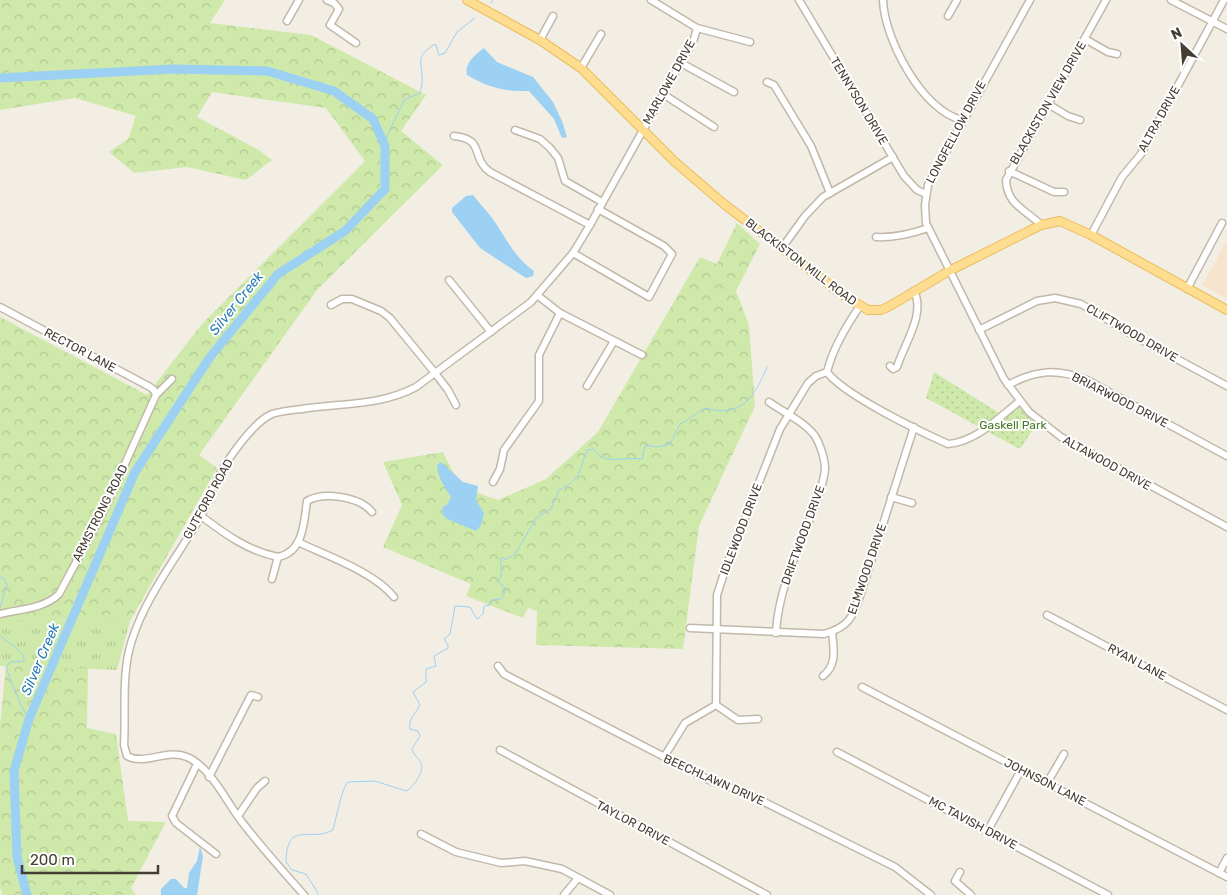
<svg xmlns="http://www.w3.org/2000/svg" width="1227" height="895" font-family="Rubik,sans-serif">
  <defs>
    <pattern id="grass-tufts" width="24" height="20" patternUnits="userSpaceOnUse" patternTransform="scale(1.25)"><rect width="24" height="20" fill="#cee9aa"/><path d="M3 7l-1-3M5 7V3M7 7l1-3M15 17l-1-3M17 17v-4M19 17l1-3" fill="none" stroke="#b2c993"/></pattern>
    <pattern id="forest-crowns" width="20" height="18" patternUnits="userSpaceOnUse" patternTransform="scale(1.25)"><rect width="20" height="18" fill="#cee9aa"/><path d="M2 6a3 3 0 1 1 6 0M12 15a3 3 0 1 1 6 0" fill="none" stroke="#b2c993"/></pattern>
    <pattern id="park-dots" width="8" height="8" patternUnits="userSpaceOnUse" patternTransform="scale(1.25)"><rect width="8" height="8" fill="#cee9aa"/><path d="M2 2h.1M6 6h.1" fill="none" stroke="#b2c993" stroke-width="1.8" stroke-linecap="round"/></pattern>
  </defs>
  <rect width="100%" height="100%" fill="#f3eee4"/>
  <path fill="#f6e4cd" d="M1227 241V299L1202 285Z"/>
  <path fill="url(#grass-tufts)" d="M0 620 130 621 117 670 0 666Z"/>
  <g fill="url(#forest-crowns)">
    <path d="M0 0H225L210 23 311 35 426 95 401 131 443 165 317 290 199 455 217 468 130 621 0 620V317L147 395 201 325 365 161 326 108 212 92 197 117 259 150 272 160 246 180 187 167 134 173 109 152 128 139 136 116 75 98 0 110Z"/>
    <path d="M737 223 760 244 736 291 749 325 755 406 699 526 683 649 536 645 537 611 528 608 523 618 466 596 471 584 383 547 402 505 383 462 443 452C458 485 465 489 498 500L546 479 598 432 700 257 717 264Z"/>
    <path d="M6 666 88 669 87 728 116 734 128 821 166 822 131 888 136 895H2L0 887V725Z"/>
  </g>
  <path fill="url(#park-dots)" d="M934 372 999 413 1014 402 1036 425 1020 449 926 398Z"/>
  <g fill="#9cd1f3">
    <path d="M484 48 497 62 533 77 553 102 562 121 567 137 562 138 554 119 529 91C505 92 487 87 467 75 464 63 476 54 484 48Z"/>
    <path d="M473 195C479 203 487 211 493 219 506 238 515 258 534 271L533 276 526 278 480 248 452 212V208L466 196Z"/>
    <path d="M441 462 463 482 478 486 476 500 484 513 481 525 476 531 447 519 442 514 443 506 447 505 451 497C444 485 438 479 437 465Z"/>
    <path d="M200 847 203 856 197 895H161V889L171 879H176L184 888H187L189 873 197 861Z"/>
  </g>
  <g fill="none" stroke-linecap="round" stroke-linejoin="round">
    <g stroke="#9cd1f3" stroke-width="1">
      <path d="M491 3 493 0"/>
      <path d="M384 143 404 100 420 93C421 88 423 82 422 76 421 59 417 57 433 45H436L439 55 445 53 457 32 475 18"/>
      <path d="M0 577 4 579 7 585 0 607"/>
      <path d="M0 635C7 644 25 649 24 661L10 662 6 668 21 705 29 719"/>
      <path d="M319 895 306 874 292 870 286 862C287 819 310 843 333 830 336 819 342 787 348 782L375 781 406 791C413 788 425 771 421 763 419 758 414 756 412 749L420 736 418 731 410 729C408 719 416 713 420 705L413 692 426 682V669L436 666 434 656 448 648V645L444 639 450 634 455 606 470 607 477 619 483 614 484 606 490 605 492 600 501 599 506 590 498 581 501 576V558L507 559 515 554 537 517 551 509 559 490C582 479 578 472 587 450L593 449C597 451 598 455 601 457 610 462 631 457 642 459L645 445 657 447 670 444 680 424C690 420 696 412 706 408 741 419 755 396 767 367"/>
    </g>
    <path stroke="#9cd1f3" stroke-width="9" d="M0 78 173 69 267 71 334 91 373 119 385 146V189L345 231 278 274 210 357 135 472 29 719 14 771 17 857 27 895"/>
    <defs>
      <g id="minor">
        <path d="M327 0 334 3 339 9 330 25 356 43"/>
        <path d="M651 0 697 28 750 42"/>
        <path d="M799 0 904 176 917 190 926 194"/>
        <path d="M883 0C884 38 922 111 962 120"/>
        <path d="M1030 0 928 185 925 205 926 223 1004 379 1029 412 1061 437 1227 527"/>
        <path d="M1171 0 1227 29"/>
        <path d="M948 16 957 0"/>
        <path d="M287 21 299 0"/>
        <path d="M1085 39 1108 52 1117 54"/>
        <path d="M540 40 553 16"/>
        <path d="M681 63 734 92"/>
        <path d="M581 68 601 34"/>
        <path d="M767 82 774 85 811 146 830 193"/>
        <path d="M663 94 714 127"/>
        <path d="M1048 104 1068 116 1080 120"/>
        <path d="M515 130 540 139 550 148 558 158 565 181 602 202"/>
        <path d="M454 136C486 139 470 158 490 172L590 225"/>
        <path d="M1009 171 1054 192H1064"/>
        <path d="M1041 225C1025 209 1007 205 1006 180L1106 0"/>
        <path d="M1091 235 1122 177 1141 154 1224 0"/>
        <path d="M876 237C895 238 911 234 928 228"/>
        <path d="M782 248 805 216 823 197 893 157"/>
        <path d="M573 253 649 297 672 254 664 246 598 209"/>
        <path d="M449 280 491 332"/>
        <path d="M1187 289 1222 223"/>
        <path d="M537 295 560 313 642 355"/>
        <path d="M331 305 342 299H352L381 311 390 318 435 373 448 390 456 405"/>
        <path d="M0 307 150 387 154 390 156 395"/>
        <path d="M979 330 1037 301 1055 298 1081 304 1138 338 1227 386"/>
        <path d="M890 366 893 369 897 367C904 344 926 314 914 291"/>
        <path d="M827 372C844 395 919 431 948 444 976 442 998 418 1020 401"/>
        <path d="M1008 385C1036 370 1057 368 1087 380L1227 456"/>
        <path d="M587 386 614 341"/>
        <path d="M769 402C783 412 805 422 815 436 820 444 825 459 825 469 824 485 816 501 811 516 796 554 778 592 776 633"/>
        <path d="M493 482 500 469 504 450 539 401V355L560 313"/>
        <path d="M891 497 912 503"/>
        <path d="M201 516C225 534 248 551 278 557 304 552 304 521 307 501 324 491 360 497 372 512"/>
        <path d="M298 542C327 556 374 572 394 597"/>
        <path d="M272 579 278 557"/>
        <path d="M0 614C20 609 44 609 59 594L105 508 156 395 172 379"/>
        <path d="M1047 615 1227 710"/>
        <path d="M690 628 824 634C850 627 853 616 861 593L914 427"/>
        <path d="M498 666 504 674 711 781 744 792 895 867 931 895"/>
        <path d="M823 676C837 665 834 650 832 632"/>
        <path d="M862 687 1227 877"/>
        <path d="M716 705 738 720 758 719"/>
        <path d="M500 750 767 895"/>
        <path d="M837 752 1108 895"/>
        <path d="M664 757 685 723 716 705 717 595 727 564 780 429 808 383 816 376 827 372C833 348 846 326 860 306"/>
        <path d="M197 764 172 816 176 823 216 854"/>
        <path d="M209 777 251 695 258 697"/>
        <path d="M1047 783 1064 754"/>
        <path d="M238 816 257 788 265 781"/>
        <path d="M988 830 1021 770"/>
        <path d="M421 834 456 852 501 863 525 861 562 869 610 895"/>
        <path d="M960 872 955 881 971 895"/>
        <path d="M1219 873 1227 858"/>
        <path d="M304 895C282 870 259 845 239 818 226 800 209 766 187 757 167 748 145 766 127 756L124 745C126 711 121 673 132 640 146 596 177 557 200 518 207 505 211 490 218 477 228 459 253 422 272 414 281 411 293 410 302 409 342 403 380 406 416 387L531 302 573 253 590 225 694 39 697 28"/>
        <path d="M564 895 578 878"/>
      </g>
      <path id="major" d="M467 0 540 40 581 68 675 162 724 204 843 295 868 310H881L888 307 949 271 1041 225 1060 221 1091 235 1227 310"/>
    </defs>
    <use href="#minor" stroke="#c1b8a9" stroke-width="9"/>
    <use href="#major" stroke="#e9bc5c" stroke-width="10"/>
    <use href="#minor" stroke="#fff" stroke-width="6"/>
    <use href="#major" stroke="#ffdd90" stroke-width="8"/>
  </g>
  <g text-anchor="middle" stroke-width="4" stroke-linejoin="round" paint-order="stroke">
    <g font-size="12" fill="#453e33" stroke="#fff">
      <text transform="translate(669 82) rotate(-61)" y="4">MARLOWE DRIVE</text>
      <text transform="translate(859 101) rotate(59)" y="4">TENNYSON DRIVE</text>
      <text transform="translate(1048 103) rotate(-60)" y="4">BLACKISTON VIEW DRIVE</text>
      <text transform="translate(1159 119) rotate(-61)" y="4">ALTRA DRIVE</text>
      <text transform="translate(956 132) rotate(-62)" y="4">LONGFELLOW DRIVE</text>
      <text transform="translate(801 262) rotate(37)" y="4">BLACKISTON MILL ROAD</text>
      <text transform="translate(1132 333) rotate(30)" y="4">CLIFTWOOD DRIVE</text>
      <text transform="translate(80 350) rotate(28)" y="4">RECTOR LANE</text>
      <text transform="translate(1120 400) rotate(27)" y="4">BRIARWOOD DRIVE</text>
      <text transform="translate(1107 463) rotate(29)" y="4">ALTAWOOD DRIVE</text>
      <text transform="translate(208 499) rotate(-61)" y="4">GUTFORD ROAD</text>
      <text transform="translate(100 513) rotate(-63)" y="4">ARMSTRONG ROAD</text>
      <text transform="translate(741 529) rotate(-69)" y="4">IDLEWOOD DRIVE</text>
      <text transform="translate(803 535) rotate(-70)" y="4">DRIFTWOOD DRIVE</text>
      <text transform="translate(867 569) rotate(-71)" y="4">ELMWOOD DRIVE</text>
      <text transform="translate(1137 662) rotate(28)" y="4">RYAN LANE</text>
      <text transform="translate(714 780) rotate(24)" y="4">BEECHLAWN DRIVE</text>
      <text transform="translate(1045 782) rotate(27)" y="4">JOHNSON LANE</text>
      <text transform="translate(633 823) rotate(28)" y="4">TAYLOR DRIVE</text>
      <text transform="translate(973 823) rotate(28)" y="4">MC TAVISH DRIVE</text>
    </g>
    <g font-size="12" fill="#467924" stroke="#fff">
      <text x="1013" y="429">Gaskell Park</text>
    </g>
    <g font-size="14" font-style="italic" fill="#287cb5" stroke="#fff">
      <text transform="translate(236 303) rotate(-51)" y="5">Silver Creek</text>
      <text transform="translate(40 659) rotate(-67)" y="5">Silver Creek</text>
    </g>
  </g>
  <g transform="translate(1182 45) rotate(334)" stroke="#ffffff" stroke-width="4" paint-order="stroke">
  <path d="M0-4L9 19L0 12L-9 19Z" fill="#453e33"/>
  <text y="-8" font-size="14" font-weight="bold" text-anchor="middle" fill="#453e33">N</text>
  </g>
  <path d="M22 865v8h136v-8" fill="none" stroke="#453e33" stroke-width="2.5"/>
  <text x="30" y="865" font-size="15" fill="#453e33" stroke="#ffffff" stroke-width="4" paint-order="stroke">200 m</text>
</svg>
